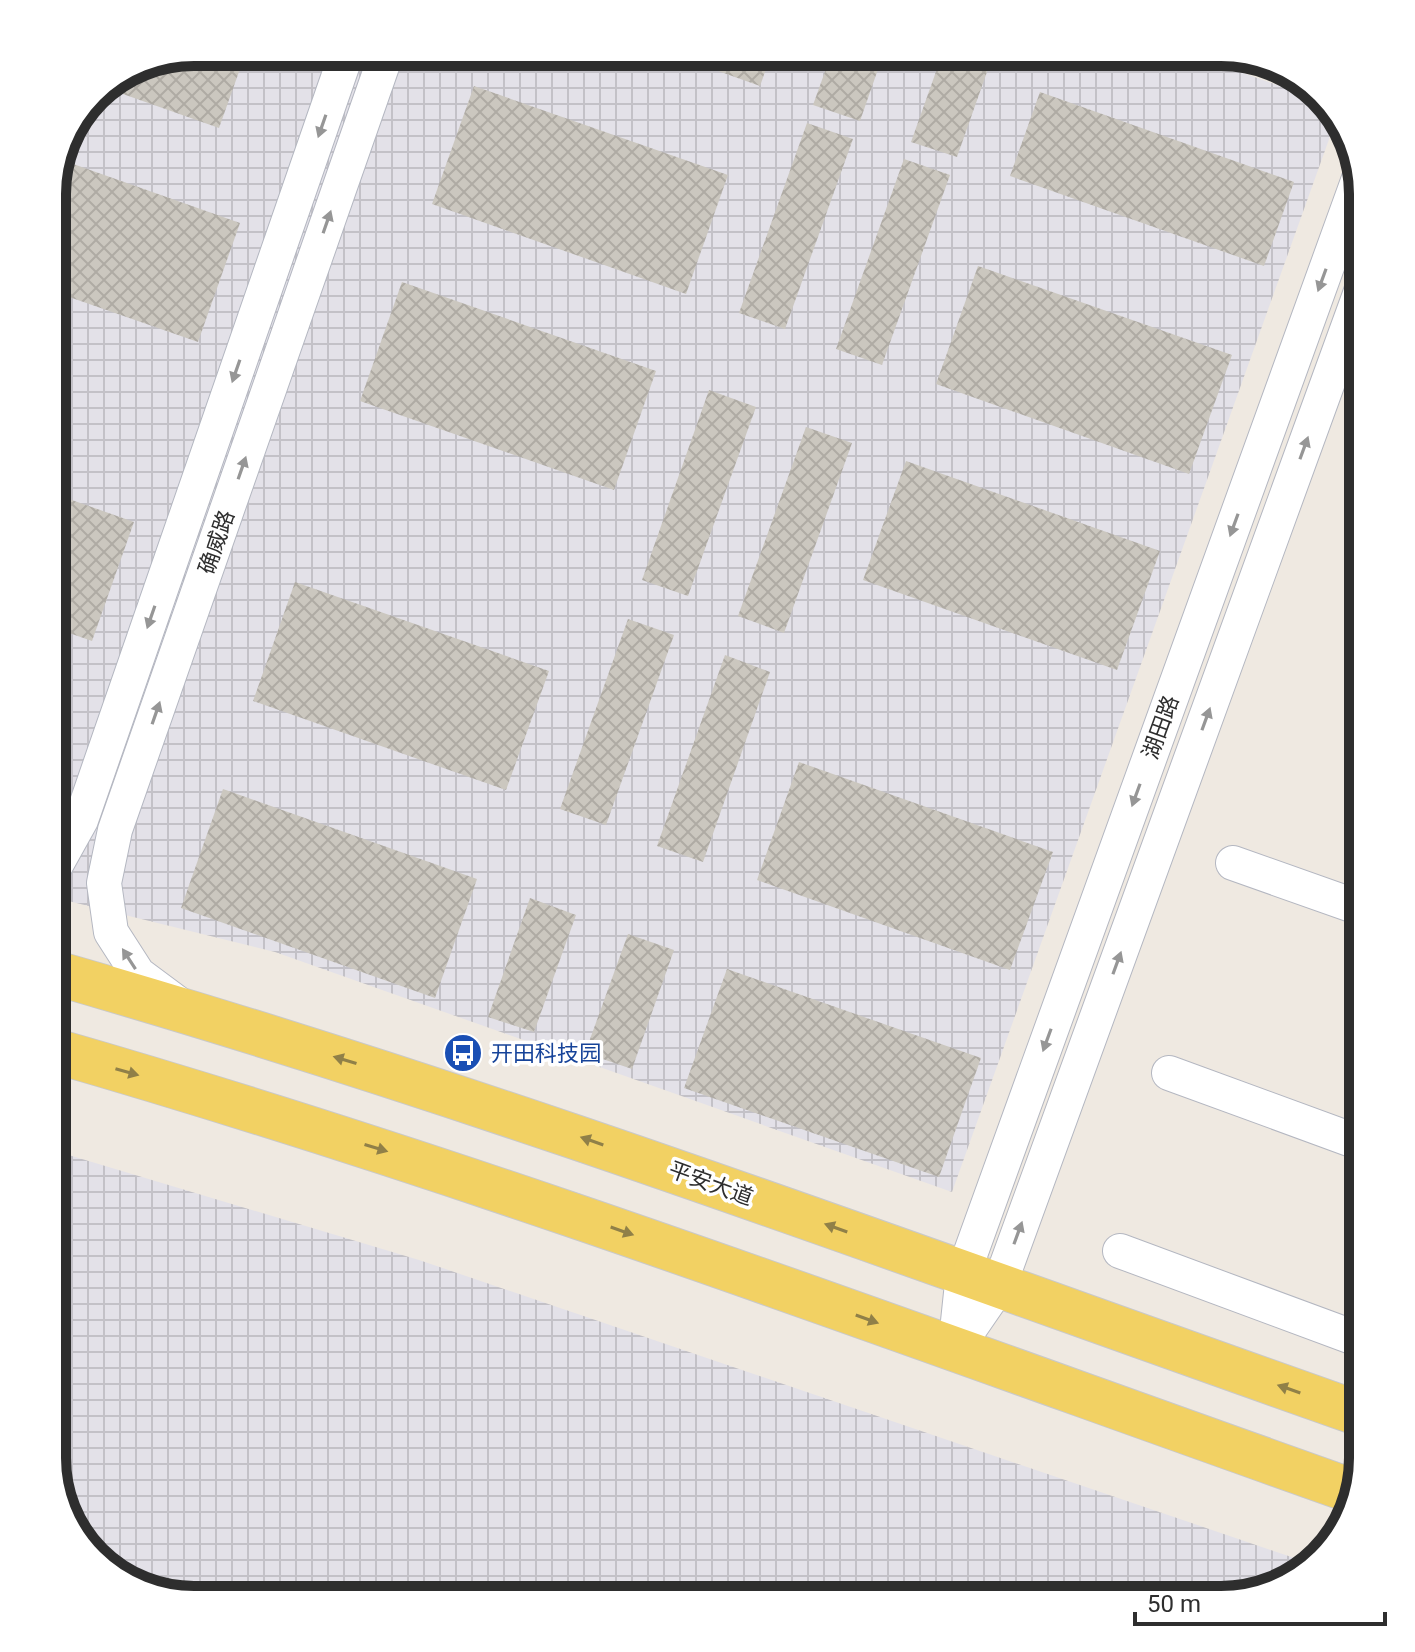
<svg xmlns="http://www.w3.org/2000/svg" width="1415" height="1652" font-family="Roboto,'Noto Sans SC',sans-serif">
  <defs>
    <pattern id="industrial-grid" width="8" height="8" patternUnits="userSpaceOnUse" patternTransform="scale(2)"><rect width="8" height="8" fill="#e3e1e8"/><path d="M0 4h8M4 0v8" fill="none" stroke="#c3c1c7"/></pattern>
    <pattern id="building-cross-hatch" width="8" height="8" patternUnits="userSpaceOnUse" patternTransform="scale(2)"><rect width="8" height="8" fill="#cbc7bf"/><path d="M0 0l8 8M0 8l8-8" fill="none" stroke="#afaba4"/></pattern>
  </defs>
  <rect width="100%" height="100%" fill="#efe9e1"/>
  <g fill="url(#industrial-grid)">
    <path d="M194 52H1184L1328 103 1334 108 1337 117 952 1192 275 952 52 897V185L66 132 100 88Z"/>
    <path d="M52 1150 419 1260 1312 1564 1307 1571 1221 1600H194L131 1585 81 1544 52 1458Z"/>
  </g>
  <g fill="url(#building-cross-hatch)">
    <path d="M194 52H246L219 128 103 87Z"/>
    <path d="M665 52H772L760 86Z"/>
    <path d="M832 52H884L860 121 813 105Z"/>
    <path d="M943 52H994L957 157 911 142Z"/>
    <path d="M474 86 728 175 686 294 432 204Z"/>
    <path d="M1040 92 1294 182 1264 266 1010 176Z"/>
    <path d="M807 123 853 139 785 329 739 313Z"/>
    <path d="M59 159 240 223 198 342 52 291V185Z"/>
    <path d="M904 159 950 175 882 365 836 349Z"/>
    <path d="M978 266 1232 355 1189 474 936 384Z"/>
    <path d="M402 282 656 371 614 490 360 401Z"/>
    <path d="M709 390 756 407 688 596 642 580Z"/>
    <path d="M806 427 852 443 784 633 738 616Z"/>
    <path d="M906 461 1160 551 1117 670 863 580Z"/>
    <path d="M52 493 134 522 92 641 52 627Z"/>
    <path d="M295 582 549 671 506 790 253 701Z"/>
    <path d="M628 619 674 635 606 825 560 809Z"/>
    <path d="M725 655 770 672 703 862 657 846Z"/>
    <path d="M52 715 61 718 53 742H52Z"/>
    <path d="M799 762 1053 852 1010 970 757 880Z"/>
    <path d="M223 789 477 879 435 998 181 908Z"/>
    <path d="M530 898 576 915 534 1032 488 1017Z"/>
    <path d="M628 934 674 950 632 1069 585 1053Z"/>
    <path d="M727 969 981 1058 939 1177 684 1088Z"/>
  </g>
  <g fill="none" stroke-linecap="round" stroke-linejoin="round">
    <defs>
      <g id="minor">
        <path d="M1233 863 1363 909"/>
        <path d="M52 872 81 820 347 52"/>
        <path d="M177 1003 138 974 111 932 104 883 115 830 387 52"/>
        <path d="M1169 1073 1363 1144"/>
        <path d="M1120 1251 1363 1341"/>
        <path d="M957 1347 999 1286 1363 286"/>
        <path d="M955 1350 963 1274 1358 181"/>
      </g>
      <g id="major">
        <path d="M52 972C496 1099 928 1262 1363 1415"/>
        <path d="M52 1050C493 1177 922 1339 1355 1492"/>
      </g>
    </defs>
    <use href="#minor" stroke="#b4b7c1" stroke-width="36"/>
    <use href="#major" stroke="#c9c9c9" stroke-width="46"/>
    <use href="#minor" stroke="#fff" stroke-width="34"/>
    <use href="#major" stroke="#f2d163" stroke-width="44"/>
  </g>
  <defs><path id="oneway-solid" d="M-6-.8H1V-3.2L6.5 0L1 3.2V.8H-6Z" transform="scale(2)"/></defs>
  <g fill="#969696">
    <use href="#oneway-solid" transform="translate(322 126) rotate(109)"/>
    <use href="#oneway-solid" transform="translate(327 222) rotate(-71)"/>
    <use href="#oneway-solid" transform="translate(1322 280) rotate(110)"/>
    <use href="#oneway-solid" transform="translate(236 371) rotate(109)"/>
    <use href="#oneway-solid" transform="translate(1304 448) rotate(-70)"/>
    <use href="#oneway-solid" transform="translate(242 468) rotate(-71)"/>
    <use href="#oneway-solid" transform="translate(1234 525) rotate(110)"/>
    <use href="#oneway-solid" transform="translate(151 617) rotate(109)"/>
    <use href="#oneway-solid" transform="translate(156 713) rotate(-71)"/>
    <use href="#oneway-solid" transform="translate(1206 719) rotate(-70)"/>
    <use href="#oneway-solid" transform="translate(1136 795) rotate(110)"/>
    <use href="#oneway-solid" transform="translate(129 959) rotate(-123)"/>
    <use href="#oneway-solid" transform="translate(1117 963) rotate(-70)"/>
    <use href="#oneway-solid" transform="translate(1047 1040) rotate(110)"/>
    <use href="#oneway-solid" transform="translate(1018 1233) rotate(-70)"/>
  </g>
  <g fill="#908048">
    <use href="#oneway-solid" transform="translate(345 1060) rotate(-163)"/>
    <use href="#oneway-solid" transform="translate(127 1072) rotate(16)"/>
    <use href="#oneway-solid" transform="translate(592 1141) rotate(-161)"/>
    <use href="#oneway-solid" transform="translate(376 1148) rotate(17)"/>
    <use href="#oneway-solid" transform="translate(836 1228) rotate(-160)"/>
    <use href="#oneway-solid" transform="translate(622 1231) rotate(19)"/>
    <use href="#oneway-solid" transform="translate(867 1319) rotate(20)"/>
    <use href="#oneway-solid" transform="translate(1289 1389) rotate(-161)"/>
  </g>
  <defs>
    <symbol id="bus-disc" viewBox="-11 -11 22 22"><circle r="9.5" fill="#1a4fb4" stroke="#fff"/><path d="M-5-6H5V4H4V6H2V4H-2V6H-4V4H-5ZM-3.5-4V0h7V-4ZM-3.5 1.2v1.5H-2V1.2ZM2 1.2v1.5H3.5V1.2Z" fill="#fff"/></symbol>
  </defs>
  <g fill-rule="evenodd">
    <use href="#bus-disc" x="441" y="1031" width="44" height="44"/>
  </g>
  <g text-anchor="middle" stroke-width="7" stroke-linejoin="round" paint-order="stroke">
    <g font-size="22" fill="#2e2e2e" stroke="#fff">
      <text transform="translate(216 542) rotate(-71)" y="8">确威路</text>
      <text transform="translate(1160 727) rotate(-70)" y="8">湖田路</text>
      <text transform="translate(711 1183) rotate(20)" y="8">平安大道</text>
    </g>
    <g font-size="22" fill="#164399" stroke="#fff" text-anchor="start">
      <text x="491" y="1061">开田科技园</text>
    </g>
  </g>
  <path d="M0 0H1415V1652H0ZM194 66H1221A128 128 0 0 1 1349 194V1458A128 128 0 0 1 1221 1586H194A128 128 0 0 1 66 1458V194A128 128 0 0 1 194 66Z" fill="#fff" fill-rule="evenodd"/>
  <path fill="none" stroke="#2e2e2e" stroke-width="10" d="M194 66H1221A128 128 0 0 1 1349 194V1458A128 128 0 0 1 1221 1586H194A128 128 0 0 1 66 1458V194A128 128 0 0 1 194 66Z"/>
  <path d="M1135 1612v12h250v-12" fill="none" stroke="#2e2e2e" stroke-width="4"/>
  <text x="1147" y="1612" font-size="24" fill="#2e2e2e" stroke="#ffffff" stroke-width="6" paint-order="stroke">50 m</text>
</svg>
